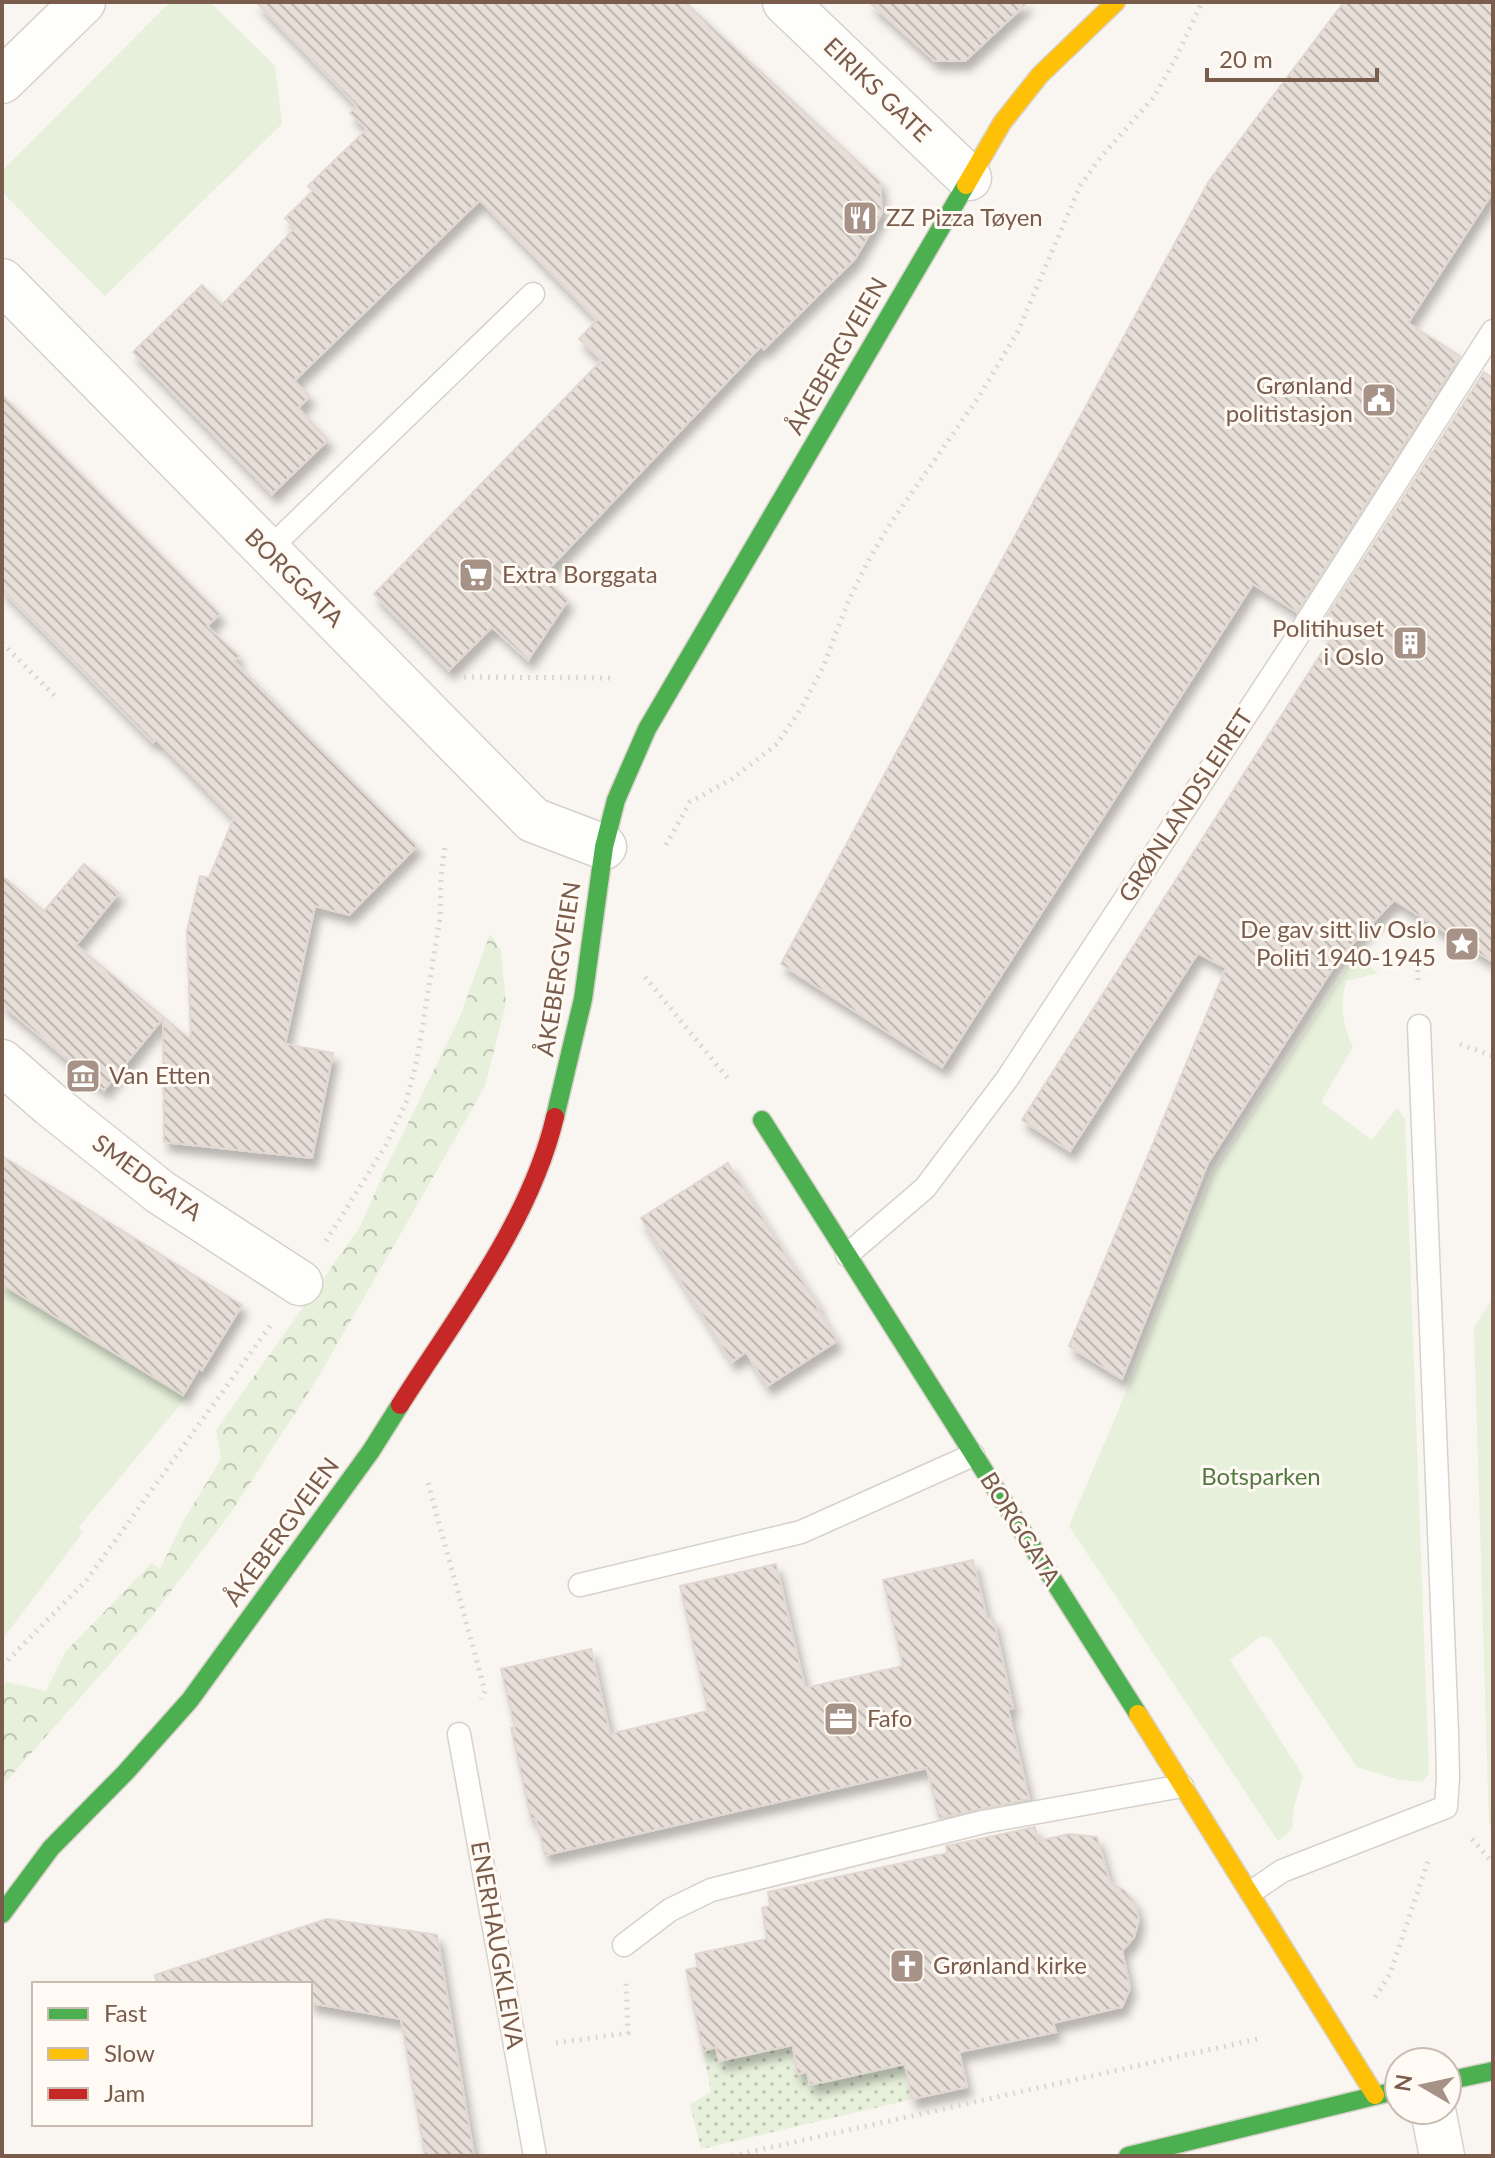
<svg xmlns="http://www.w3.org/2000/svg" width="1495" height="2158" font-family="Lato,sans-serif">
  <defs>
    <pattern id="grass-dots" width="8" height="8" patternUnits="userSpaceOnUse" patternTransform="scale(2)"><rect width="8" height="8" fill="#e7f0db"/><path d="M2 2h.1M6 6h.1" fill="none" stroke="#c0c6b4" stroke-width="1.8" stroke-linecap="round"/></pattern>
    <pattern id="forest-crowns" width="20" height="18" patternUnits="userSpaceOnUse" patternTransform="scale(2)"><rect width="20" height="18" fill="#e7f0db"/><path d="M2 6a3 3 0 1 1 6 0M12 15a3 3 0 1 1 6 0" fill="none" stroke="#c0c6b4"/></pattern>
    <pattern id="building-back-hatch" width="6" height="6" patternUnits="userSpaceOnUse" patternTransform="scale(2)"><rect width="6" height="6" fill="#e6ded7"/><path d="M-1 5l2 2M0 0l6 6M5-1l2 2" fill="none" stroke="#bfb7b1"/></pattern>
    <filter id="shadow"><feDropShadow dx="5" dy="9" stdDeviation="4" flood-color="#0004"/></filter>
  </defs>
  <rect width="100%" height="100%" fill="#f9f5f0"/>
  <path fill="url(#grass-dots)" d="M798 2033 797 2074 807 2072 810 2085 816 2084 814 2076 903 2056 913 2099 701 2149 690 2104 711 2092 703 2051 713 2048 717 2050 719 2061 732 2058 730 2048Z"/>
  <path fill="url(#forest-crowns)" d="M490 934 501 951 506 1003 485 1086 456 1137 319 1376 230 1514 148 1621 2 1786V1687L7 1682 46 1691 66 1651 152 1563 160 1569 184 1520 221 1459 216 1430 360 1227 383 1174 459 1019Z"/>
  <g fill="#e7f0db">
    <path d="M170 2H210L275 66 282 124 105 296 2 192V171Z"/>
    <path d="M1359 958 1378 973 1346 981C1340 1007 1342 1023 1353 1047L1321 1102 1372 1140 1397 1108 1405 1119 1429 1774 1422 1782 1400 1780 1357 1767 1270 1638 1261 1636 1230 1660 1303 1776 1294 1807 1292 1829 1278 1841 1069 1526 1116 1416 1213 1172 1351 962Z"/>
    <path d="M2 1280 188 1395 78 1528 83 1532 2 1640Z"/>
    <path d="M1493 1298V1826L1489 1823 1474 1328Z"/>
  </g>
  <g fill="url(#building-back-hatch)" stroke="#e2d8d2" stroke-width="2" filter="url(#shadow)">
    <path d="M256 2H685L880 182 882 213 855 259 764 349 761 346 542 576 568 600 528 660 492 627 449 670 374 594 602 360 579 339 597 320 480 200 294 381 310 396 298 408 328 440 272 494 133 352 202 285 222 305 295 228 285 218 313 191 308 186 367 129 350 113 357 106Z"/>
    <path d="M869 2H1028L965 61H935Z"/>
    <path d="M1344 2H1493V192L1408 323 1460 356 1297 612 1253 584 942 1067 781 964 1209 181Z"/>
    <path d="M1484 372 1493 378V962L1394 900 1340 957 1208 1163 1122 1379 1069 1346 1226 968 1198 953 1070 1151 1022 1120 1333 635 1320 627Z"/>
    <path d="M2 395 220 614 207 626 239 656 234 661 417 846 349 915 315 906 285 1044 333 1053 312 1158 164 1142 163 1018 104 1090 2 1004V876L44 911 84 864 119 893 76 945 191 1040 187 931 200 876 209 878 234 818 156 739 153 742 2 590Z"/>
    <path d="M2 1156 242 1305 202 1370 199 1368 183 1395 2 1284Z"/>
    <path d="M728 1163 819 1307 817 1308 837 1341 767 1386 746 1352 732 1362 641 1218Z"/>
    <path d="M973 1560 987 1619 993 1618 1013 1708 1008 1709 1029 1799 939 1818 927 1768 545 1855 536 1818 531 1819 511 1728H515L501 1669 591 1649 610 1734 708 1711 680 1586 776 1564 805 1688 903 1666 883 1580Z"/>
    <path d="M1035 1827 1038 1841 1069 1834 1097 1837 1110 1883 1124 1890 1135 1903 1139 1920 1134 1937 1122 1951 1130 1988 1122 2007 1053 2023 1056 2032 959 2052 967 2087 912 2099 905 2064 810 2085 807 2072 797 2074 793 2045 719 2061 716 2047 703 2051 686 1970 698 1967 695 1954 767 1939 762 1908 770 1906 768 1892 948 1853 946 1846Z"/>
    <path d="M327 1919 437 1935 474 2156H425L401 2019 310 2003V1984H157L155 1975Z"/>
  </g>
  <g fill="none" stroke-linecap="round" stroke-linejoin="round">
    <defs>
      <g id="lane">
        <path d="M267 551 533 294"/>
        <path d="M847 1255 925 1188 1007 1079 1292 645 1493 331"/>
        <path d="M580 1585 801 1532 973 1455"/>
        <path d="M459 1734 535 2156"/>
        <path d="M1251 1892 1282 1871 1446 1807 1448 1778 1447 1733 1419 1026"/>
        <path d="M624 1945 670 1910 711 1890 983 1822 1182 1786"/>
      </g>
      <g id="street">
        <path d="M785 2 969 178"/>
        <path d="M2 81 83 2"/>
        <path d="M2 281 533 820 604 847"/>
        <path d="M2 1062 50 1104 160 1192 300 1283"/>
        <path d="M1433 2110 1442 2156"/>
      </g>
      <g id="fast">
        <path d="M555 1117 583 999 604 847 616 800 647 729 966 185"/>
        <path d="M762 1120 1138 1714"/>
        <path d="M2 1914 51 1848 125 1773 190 1700 371 1451 400 1405"/>
        <path d="M1447 2081 1493 2071"/>
        <path d="M1128 2156 1399 2090"/>
      </g>
      <g id="slow">
        <path d="M966 185 1002 123 1040 75 1116 2"/>
        <path d="M1138 1714 1375 2095"/>
      </g>
      <path id="jam" d="M400 1405C457 1315 530 1222 555 1117"/>
    </defs>
    <use href="#lane" stroke="#d7d1cb" stroke-width="25"/>
    <use href="#street" stroke="#d7d1cb" stroke-width="47"/>
    <use href="#fast" stroke="#d9d2cb" stroke-width="21"/>
    <use href="#slow" stroke="#d9d2cb" stroke-width="21"/>
    <use href="#jam" stroke="#d9d2cb" stroke-width="21"/>
    <g stroke="#dcd5d0" stroke-width="5" stroke-dasharray="2 6" stroke-linecap="butt">
      <path d="M2 643 55 696"/>
      <path d="M464 677 611 678"/>
      <path d="M666 845 690 802 732 779 777 744 802 707 823 667 848 602 867 563 890 524 980 395 1018 331 1080 186 1100 158 1154 97 1176 58 1201 4"/>
      <path d="M1417 914 1418 985"/>
      <path d="M645 977 730 1081"/>
      <path d="M1460 1044 1493 1056"/>
      <path d="M326 1241 386 1145 406 1102 417 1060 440 918 441 876 445 847"/>
      <path d="M428 1483 485 1691 481 1699"/>
      <path d="M2 1666 86 1581 270 1326"/>
      <path d="M1472 1839 1493 1863"/>
      <path d="M1375 1997 1390 1974 1429 1858"/>
      <path d="M556 2043 628 2033 626 1983"/>
      <path d="M732 2156 1262 2038"/>
    </g>
    <use href="#lane" stroke="#fefefd" stroke-width="22"/>
    <use href="#street" stroke="#fefefd" stroke-width="44"/>
    <use href="#fast" stroke="#4caf50" stroke-width="18"/>
    <use href="#slow" stroke="#ffc107" stroke-width="18"/>
    <use href="#jam" stroke="#c62828" stroke-width="18"/>
  </g>
  <defs>
    <symbol id="restaurant-square" viewBox="-11 -11 22 22"><rect x="-9" y="-9" width="18" height="18" rx="4" fill="#a69286" stroke="#fffaf3"/><path d="M-5-6h1v4h1v-4h1v4h1v-4h1v5L-1.5 .5V6h-2V.5L-5-1ZM5-6V6H3V1.5H1.5Q1.5-4 5-6Z" fill="#fff"/></symbol>
    <symbol id="civic-square" viewBox="-11 -11 22 22"><rect x="-9" y="-9" width="18" height="18" rx="4" fill="#a69286" stroke="#fffaf3"/><path d="M-.6-6.5H3V-4.5H.6V-3L4-1V1h2V6H-6V1h2V-1L-.6-3ZM-1.2 2.5V6h2.4V2.5Z" fill="#fff"/></symbol>
    <symbol id="supermarket-square" viewBox="-11 -11 22 22"><rect x="-9" y="-9" width="18" height="18" rx="4" fill="#a69286" stroke="#fffaf3"/><path d="M-6-5.5h2.5l.6 2H6L4.5 2H-2.5L-4.4-4H-6ZM-1.5 3.2a1.3 1.3 0 1 0 .1 0ZM3 3.2a1.3 1.3 0 1 0 .1 0Z" fill="#fff"/></symbol>
    <symbol id="building-square" viewBox="-11 -11 22 22"><rect x="-9" y="-9" width="18" height="18" rx="4" fill="#a69286" stroke="#fffaf3"/><path d="M-4-6H4V6H1V3H-1V6H-4ZM-2.5-4.3h1.7v1.8h-1.7ZM.8-4.3h1.7v1.8H.8ZM-2.5-1h1.7V.8h-1.7ZM.8-1h1.7V.8H.8Z" fill="#fff"/></symbol>
    <symbol id="sight-square" viewBox="-11 -11 22 22"><rect x="-9" y="-9" width="18" height="18" rx="4" fill="#a69286" stroke="#fffaf3"/><path d="M0-6L1.8-2.2L6-1.7L2.9 1.2L3.7 5.4L0 3.3L-3.7 5.4L-2.9 1.2L-6-1.7L-1.8-2.2Z" fill="#fff"/></symbol>
    <symbol id="museum-square" viewBox="-11 -11 22 22"><rect x="-9" y="-9" width="18" height="18" rx="4" fill="#a69286" stroke="#fffaf3"/><path d="M0-6L6-3V-2H-6V-3ZM-5-1h2V3h-2ZM-1-1h2V3h-2ZM3-1h2V3H3ZM-6 4H6V6H-6Z" fill="#fff"/></symbol>
    <symbol id="office-square" viewBox="-11 -11 22 22"><rect x="-9" y="-9" width="18" height="18" rx="4" fill="#a69286" stroke="#fffaf3"/><path d="M-6-3h4V-5.5h4V-3h4V5H-6ZM-1-4.5V-3h2v-1.5ZM-6 0V1H6V0Z" fill="#fff"/></symbol>
    <symbol id="church-square" viewBox="-11 -11 22 22"><rect x="-9" y="-9" width="18" height="18" rx="4" fill="#a69286" stroke="#fffaf3"/><path d="M-1.2-6h2.4v3.5h3.3v2.4h-3.3V6h-2.4V-.1h-3.3v-2.4h3.3Z" fill="#fff"/></symbol>
  </defs>
  <g fill-rule="evenodd">
    <use href="#restaurant-square" x="840" y="198" width="40" height="40"/>
    <use href="#civic-square" x="1359" y="380" width="40" height="40"/>
    <use href="#supermarket-square" x="456" y="555" width="40" height="40"/>
    <use href="#building-square" x="1390" y="623" width="40" height="40"/>
    <use href="#sight-square" x="1442" y="924" width="40" height="40"/>
    <use href="#museum-square" x="63" y="1056" width="40" height="40"/>
    <use href="#office-square" x="821" y="1699" width="40" height="40"/>
    <use href="#church-square" x="887" y="1946" width="40" height="40"/>
  </g>
  <g text-anchor="middle" stroke-width="6" stroke-linejoin="round" paint-order="stroke">
    <g font-size="24" fill="#7a5c4d" stroke="#fffaf3">
      <text transform="translate(877 90) rotate(44)" y="8">EIRIKS GATE</text>
      <text transform="translate(837 356) rotate(-60)" y="8">ÅKEBERGVEIEN</text>
      <text transform="translate(294 578) rotate(45)" y="8">BORGGATA</text>
      <text transform="translate(1186 806) rotate(-57)" y="8">GRØNLANDSLEIRET</text>
      <text transform="translate(559 969) rotate(-81)" y="8">ÅKEBERGVEIEN</text>
      <text transform="translate(147 1178) rotate(36)" y="8">SMEDGATA</text>
      <text transform="translate(1020 1529) rotate(58)" y="8">BORGGATA</text>
      <text transform="translate(282 1532) rotate(-54)" y="8">ÅKEBERGVEIEN</text>
      <text transform="translate(497 1945) rotate(80)" y="8">ENERHAUGKLEIVA</text>
    </g>
    <g font-size="24" fill="#7a5c4d" stroke="#fffaf3" text-anchor="start">
      <text x="886" y="226">ZZ Pizza Tøyen</text>
      <text x="1353" y="394" text-anchor="end">Grønland<tspan x="1353" dy="28">politistasjon</tspan></text>
      <text x="502" y="583">Extra Borggata</text>
      <text x="1384" y="637" text-anchor="end">Politihuset<tspan x="1384" dy="28">i Oslo</tspan></text>
      <text x="1436" y="938" text-anchor="end">De gav sitt liv Oslo<tspan x="1436" dy="28">Politi 1940-1945</tspan></text>
      <text x="109" y="1084">Van Etten</text>
      <text x="867" y="1727">Fafo</text>
      <text x="933" y="1974">Grønland kirke</text>
    </g>
    <g font-size="24" fill="#537a41" stroke="#fffaf3">
      <text x="1261" y="1485">Botsparken</text>
    </g>
  </g>
  <rect width="1495" height="2158" fill="none" stroke="#7a5c4d" stroke-width="8"/>
  <rect x="32" y="1982" width="280" height="144" fill="#fffaf3" stroke="#cabbb1" stroke-width="2"/>
  <rect x="48" y="2008" width="40" height="12" fill="#4caf50" stroke="#cabbb1" stroke-width="2"/>
  <text x="104" y="2022" font-size="24" fill="#7a5c4d">Fast</text>
  <rect x="48" y="2048" width="40" height="12" fill="#ffc107" stroke="#cabbb1" stroke-width="2"/>
  <text x="104" y="2062" font-size="24" fill="#7a5c4d">Slow</text>
  <rect x="48" y="2088" width="40" height="12" fill="#c62828" stroke="#cabbb1" stroke-width="2"/>
  <text x="104" y="2102" font-size="24" fill="#7a5c4d">Jam</text>
  <g transform="translate(1423 2086) rotate(279)"><circle r="38" fill="#fffaf3" stroke="#cabbb1" stroke-width="2"/>
  <path d="M0-6L14 30L0 20L-14 30Z" fill="#a69286"/>
  <text y="-12" font-size="22" font-weight="bold" text-anchor="middle" fill="#7a5c4d">N</text>
  </g>
  <path d="M1207 68v12h170v-12" fill="none" stroke="#7a5c4d" stroke-width="4"/>
  <text x="1219" y="68" font-size="24" fill="#7a5c4d" stroke="#fffaf3" stroke-width="6" paint-order="stroke">20 m</text>
</svg>
